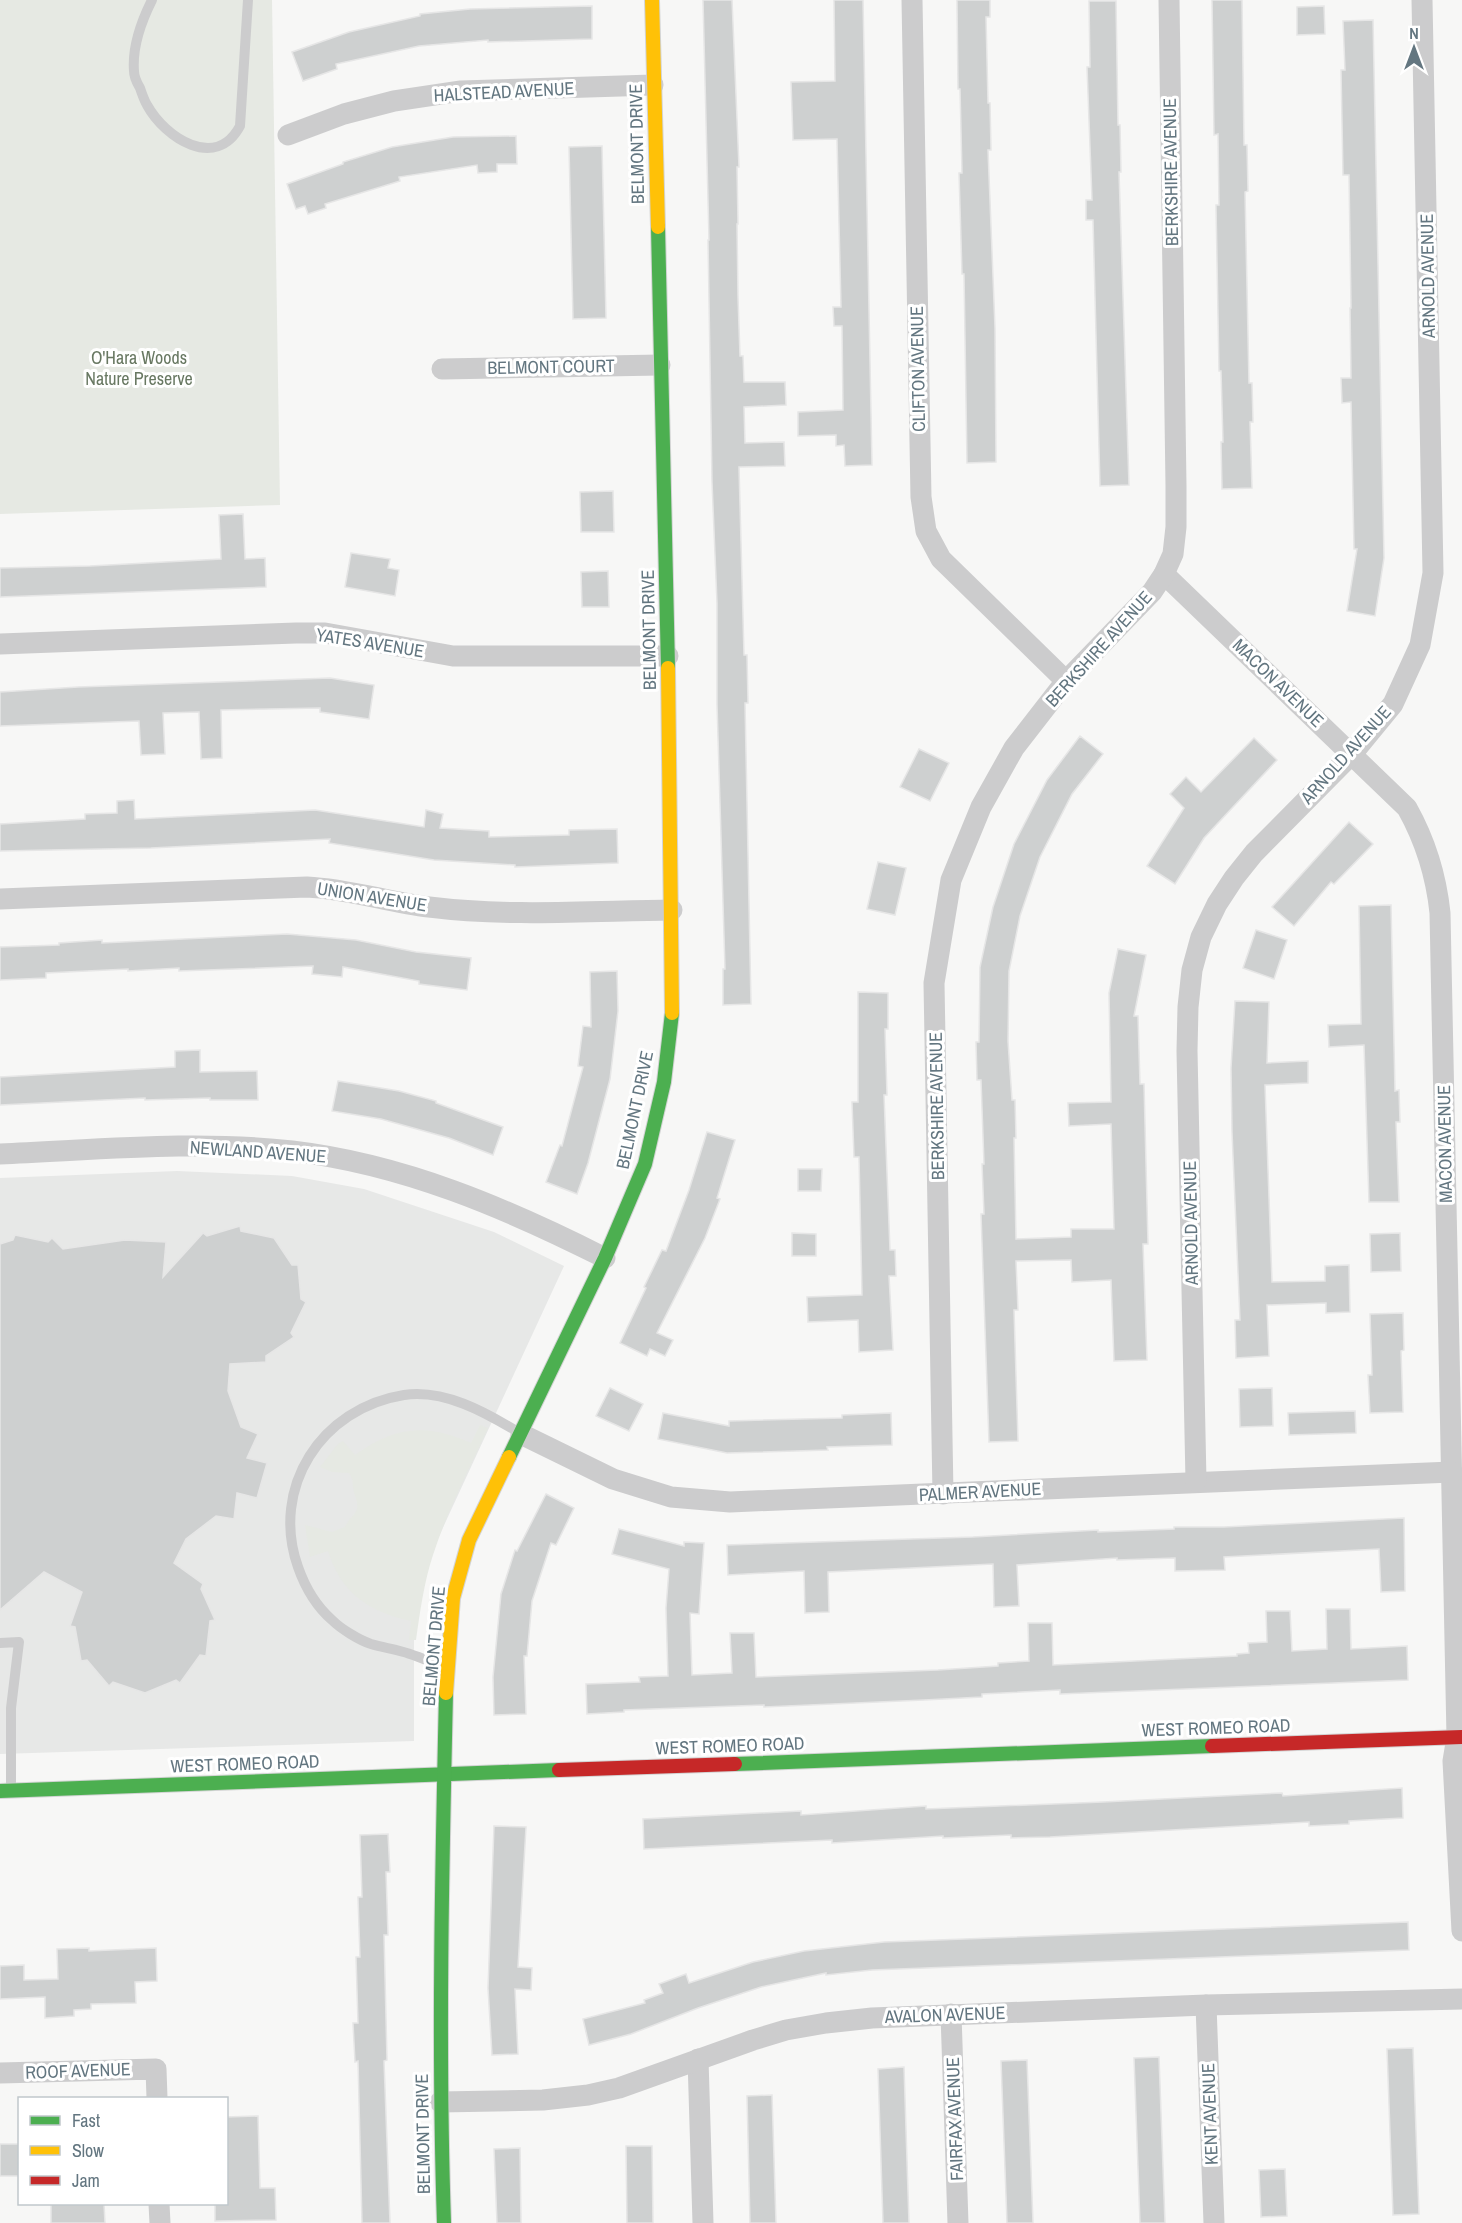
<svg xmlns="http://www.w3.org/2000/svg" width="1462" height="2223" font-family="'Archivo Narrow',sans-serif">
  <rect width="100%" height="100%" fill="#f7f7f6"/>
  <path fill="#e7e8e7" d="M177 1171 292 1176 364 1189 494 1232 564 1266 421 1575 414 1638V1741L0 1754V1178Z"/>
  <g fill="#e6e9e3">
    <path d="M0 0H272L280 505 0 514Z"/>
    <path d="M480 1425 488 1428C469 1470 447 1511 433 1555 424 1582 420 1612 416 1640H409L411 1621C369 1612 341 1593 328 1551L310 1557 305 1525 332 1532 345 1527C354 1509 362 1516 354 1492 352 1484 354 1480 349 1473L332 1472 320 1467 338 1444 343 1441 355 1455C395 1426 426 1423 471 1443Z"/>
  </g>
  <g fill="#ced0d0" stroke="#e6e6e6" stroke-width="1.5">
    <path d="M703 0H732L739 167H737L738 224H737L738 297 740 356H743L744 382H785L786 405 744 407 745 443 784 442 785 466 739 467 744 655H747L748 703H745L751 1004 723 1005V969H725L717 704V603L712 482 708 240H709Z"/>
    <path d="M834 0H863L872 465 845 466 844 445 836 446V435L798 436V412L843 410 842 326H834L833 307H841L837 139 793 140 791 82 835 81Z"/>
    <path d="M957 0H990V17H986L988 103H990L991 150H988L995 328 996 462 967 463 964 274H962L959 173H962L960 89H958Z"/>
    <path d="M1212 0H1242L1244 145H1247L1248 191 1245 192 1249 383H1252L1253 422H1250L1252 488 1222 489 1221 442H1223L1221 371H1219L1216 205H1219L1218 134 1214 135Z"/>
    <path d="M1089 1H1116L1118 125H1120L1121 172H1119L1129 485 1100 486 1093 220H1086V200H1092L1087 67H1090Z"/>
    <path d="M592 6V39L488 42V40L419 46 336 64 337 69 303 81 292 52 349 32 420 16V14L470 9Z"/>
    <path d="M1324 6 1325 34 1297 35V7Z"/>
    <path d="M1373 20 1384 558 1375 616 1347 611 1357 549H1354L1351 402 1342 403 1341 378H1351L1350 308H1351L1349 175H1343L1341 70H1345L1343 21Z"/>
    <path d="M516 136 517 164H497V172L478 173 477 165 399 177 400 181 325 204 326 208 308 214 305 206 296 209 287 184 343 164V162L392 147 453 137Z"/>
    <path d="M602 146 606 318 573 319 569 147Z"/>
    <path d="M613 491 614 532H581L580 492Z"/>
    <path d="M243 514 245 559 265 558 266 587 0 597V568L90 566 221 559 219 515Z"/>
    <path d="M351 553 390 559 388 568 399 570 395 596 345 587Z"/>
    <path d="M608 571 609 607H582L581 572Z"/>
    <path d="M330 678 374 685 369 719 320 712V708L221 710 222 758 201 759 199 712 163 713 165 754 141 755 139 721 0 726V692L78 687Z"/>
    <path d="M1080 736 1103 754 1072 794 1040 857 1020 916 1009 971 1008 1041 1012 1100H1015L1016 1138H1014L1016 1239 1071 1237V1229H1114L1111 1124 1069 1126 1068 1103 1111 1102 1109 993 1118 949 1146 955 1134 1016H1138L1140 1084H1144L1148 1244H1143L1147 1360 1114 1361 1111 1280 1072 1282 1071 1260 1016 1261 1018 1310H1014L1018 1441 989 1442 981 1214H984L982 1164H984L981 1080H977L976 1042H979L980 967 993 907 1014 844 1047 780Z"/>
    <path d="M1254 738 1277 760 1204 838 1175 884 1147 866 1184 808 1170 794 1186 777 1201 792Z"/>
    <path d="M919 749 949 763 930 801 900 787Z"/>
    <path d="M134 800 135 819 315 810 424 827 426 810 443 814 440 828 489 831V837L569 835V830L617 829 618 863 515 867V865L434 860 329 843 330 839 151 848 0 851V824L85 819V814L117 813V801Z"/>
    <path d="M1349 822 1373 844 1334 884 1331 882 1294 926 1272 907Z"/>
    <path d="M878 862 906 868 895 915 867 909Z"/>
    <path d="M1391 905 1395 1091 1399 1090 1400 1122H1396L1399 1202H1369L1364 1045 1329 1047 1328 1025 1361 1024 1359 906Z"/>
    <path d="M1256 930 1287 940 1274 979 1243 968Z"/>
    <path d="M287 934 356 940 416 952 471 958 467 990 419 984V981L343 967 342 977 312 974 313 966 179 971V968L128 971V969L46 973V978L0 980V947L59 945V943L102 940V943Z"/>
    <path d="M617 971 618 1011 610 1079 588 1163 577 1194 546 1182 560 1145 562 1146 583 1067 578 1066 583 1026 591 1027 590 972Z"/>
    <path d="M858 992 888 993V1029H885L887 1095H884L890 1250H895L896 1276H889L893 1350 859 1352 858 1320 808 1322 807 1297 862 1295 859 1157H854L852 1102H858Z"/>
    <path d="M1235 1001 1269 1002 1267 1063 1308 1061V1083L1265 1085 1272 1282 1325 1281V1266L1349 1265 1350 1312 1326 1313V1303L1267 1305 1269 1356 1236 1358 1235 1320H1240L1232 1132 1231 1068Z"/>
    <path d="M200 1050V1072L257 1071 258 1100H210V1098L145 1100V1098L0 1105V1077L175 1067V1051Z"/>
    <path d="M338 1081 399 1091 436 1101V1103L503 1127 493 1155 449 1138 381 1119 332 1111Z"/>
    <path d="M707 1132 735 1140 717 1198 720 1199 705 1238 657 1333 673 1340 665 1356 650 1349 647 1356 620 1343 646 1288 644 1287 662 1250 666 1251 689 1190Z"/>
    <path d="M798 1169H822L821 1191H798Z"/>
    <path d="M240 1226 241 1231 274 1238 292 1265H298L301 1299 306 1302 291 1333 294 1337 266 1356V1362L230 1364 228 1391 241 1427 258 1434 247 1458 267 1463 257 1498 237 1493 234 1519 216 1516 186 1539 174 1563 203 1584 201 1589 215 1620 210 1621 206 1656 200 1655 180 1683 176 1680 145 1693 113 1682 109 1686 87 1660 81 1661 75 1627 70 1626 82 1592 44 1572 0 1610V1244L13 1240 15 1235 48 1242 52 1238 63 1249 125 1240 166 1242 163 1277 203 1233 207 1236Z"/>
    <path d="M792 1233 816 1234V1256H792Z"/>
    <path d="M1400 1233 1401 1271 1371 1272 1370 1234Z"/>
    <path d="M1403 1313 1404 1350 1401 1351 1403 1412 1370 1413 1368 1375H1372L1370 1314Z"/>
    <path d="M610 1388 643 1404 629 1431 596 1416Z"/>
    <path d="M1272 1388 1273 1426 1240 1427 1239 1389Z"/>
    <path d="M1355 1411 1356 1433 1289 1435 1288 1413Z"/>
    <path d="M663 1413 729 1426V1421L842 1418V1415L891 1413 892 1445 827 1447 828 1450 727 1453 658 1439Z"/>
    <path d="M546 1494 574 1508 556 1545 551 1543 532 1601 527 1656H524L526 1714 494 1715 493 1677 501 1594 515 1550 517 1551Z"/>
    <path d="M1404 1518 1405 1591 1381 1592 1379 1549 1224 1557 1225 1570 1175 1571V1558L1117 1560V1558L1017 1565 1019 1606 994 1607 993 1564 828 1572 829 1612 805 1613 804 1571 728 1575 727 1545 973 1537 1098 1530V1532L1174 1529V1527H1224Z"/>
    <path d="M619 1529 684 1546V1542L704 1543 699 1614 690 1613 692 1675 732 1673 730 1633H754L756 1677 938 1670 998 1666V1663L1029 1661 1028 1623H1052L1053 1665 1237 1656V1654L1249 1653 1248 1643 1267 1642 1266 1611H1290L1292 1651 1327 1649 1326 1609H1350L1351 1649 1407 1646 1408 1680 1060 1694V1690L982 1694V1697L924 1700 764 1707V1705L624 1710V1712L587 1714 586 1684 640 1682 639 1677 668 1676 666 1608 669 1569 612 1554Z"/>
    <path d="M1402 1788 1403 1818 1349 1821V1824L1309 1826V1822L1050 1837 1011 1838V1835L943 1838V1836L832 1843V1840L644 1849 643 1819 801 1811V1815L926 1806V1809L1103 1802 1282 1793 1283 1796Z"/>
    <path d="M494 1826 526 1827 518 1967 532 1968 531 1990 515 1989 518 2054 492 2055 488 1988Z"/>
    <path d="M388 1834 390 1872H386L388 1935H384L387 2060 384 2061 390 2223H362L358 2061 355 2062 353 2023H358L356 1957H360L358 1897H362L360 1835Z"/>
    <path d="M1408 1922 1409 1950 872 1970 826 1975V1973L761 1987 698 2008 631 2034 589 2045 583 2019 645 2003 644 2000 663 1993 659 1984 686 1974 689 1983 753 1962 804 1951 884 1942Z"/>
    <path d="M89 1948V1951L156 1948 157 1981 135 1982 136 2003 91 2004V2009L74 2010V2016L45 2018V1997L0 1999V1966L24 1965V1980L58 1979 57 1949Z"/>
    <path d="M1413 2048 1419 2214 1393 2215 1387 2049Z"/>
    <path d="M1159 2057 1165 2223H1140L1134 2058Z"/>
    <path d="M1027 2060 1033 2223H1007L1001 2061Z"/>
    <path d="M904 2067 909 2223H883L878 2069Z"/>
    <path d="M772 2095 776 2223H750L747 2096Z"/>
    <path d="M258 2116 260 2188H275L276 2220 215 2221V2204H226V2117Z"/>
    <rect x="0" y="2144" width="20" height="32"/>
    <path d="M626 2146H652L653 2223H627Z"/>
    <path d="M520 2148 521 2223H497L494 2149Z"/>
    <path d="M1285 2169 1287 2216 1261 2217 1259 2170Z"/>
    <path d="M51 2204H104L105 2223H51Z"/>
  </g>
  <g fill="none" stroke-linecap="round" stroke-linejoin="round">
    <defs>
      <g id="fast">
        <path d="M658 227 668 668"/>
        <path d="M509 1457 605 1258 645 1164 664 1082 672 1013"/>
        <path d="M735 1764 1212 1746"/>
        <path d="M0 1791 559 1770"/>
        <path d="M444 2223C438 2046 442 1870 446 1693"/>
      </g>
      <g id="slow">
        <path d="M652 0 658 227"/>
        <path d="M668 668 672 1013"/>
        <path d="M446 1693 453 1598 469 1540 509 1457"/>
      </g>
      <g id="jam">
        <path d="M1212 1746 1462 1737"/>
        <path d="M559 1770 735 1764"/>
      </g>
    </defs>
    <use href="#fast" stroke="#d3d4d4" stroke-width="16"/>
    <use href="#slow" stroke="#d3d4d4" stroke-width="16"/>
    <use href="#jam" stroke="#d3d4d4" stroke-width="16"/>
    <g stroke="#cccccd" stroke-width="10">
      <path d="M152 0C141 22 132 46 134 71 134 77 137 83 140 88 142 94 144 100 147 105 165 138 216 171 240 126L248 0"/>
      <path d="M0 1643 19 1642 11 1708V1788"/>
      <path d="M444 1667C433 1663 422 1658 410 1654 397 1649 384 1648 371 1644 359 1640 341 1629 332 1620 316 1606 305 1587 298 1567 270 1488 321 1408 404 1395 444 1389 485 1412 518 1432"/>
    </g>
    <g stroke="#cccccd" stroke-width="21">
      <path d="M912 0 921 497 926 531 941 559 1066 681"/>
      <path d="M288 135 344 114 394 101 461 91 653 85"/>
      <path d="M442 369 660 365"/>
      <path d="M1164 574 1407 808C1426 842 1436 874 1440 913L1457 1737 1453 1761 1462 1931"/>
      <path d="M0 644 296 633H325L453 656H668"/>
      <path d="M0 899 307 887C349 889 388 902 429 907 509 917 591 911 672 910"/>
      <path d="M0 1154C97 1150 195 1140 292 1151 403 1164 506 1208 605 1258"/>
      <path d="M521 1434 613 1479 671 1497 730 1502 1452 1472"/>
      <path d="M1196 1481 1187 1051 1188 1007 1192 970 1201 937 1217 904 1234 878 1254 853 1352 754 1393 704 1420 645 1433 573 1422 0"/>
      <path d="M943 1494 934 983 951 880 981 807 1014 748 1066 681 1152 592 1164 574 1173 554 1176 527V486L1169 0"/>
      <path d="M1206 2005 1214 2223"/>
      <path d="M951 2014 958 2223"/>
      <path d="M698 2059 703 2223"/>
      <path d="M0 2073 156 2069 157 2098"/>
      <path d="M440 2102 543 2100 588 2095 619 2088 753 2040 786 2030 826 2023 872 2018 1206 2005 1462 1999"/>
      <path d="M159 2204 160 2223"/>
    </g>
    <use href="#fast" stroke="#4caf50" stroke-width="14"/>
    <use href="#slow" stroke="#ffc107" stroke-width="14"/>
    <use href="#jam" stroke="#c62828" stroke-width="14"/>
  </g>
  <g text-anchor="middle" stroke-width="6" stroke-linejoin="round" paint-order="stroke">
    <g font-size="18" fill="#637680" stroke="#fff">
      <text transform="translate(504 92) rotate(-3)" y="6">HALSTEAD AVENUE</text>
      <text transform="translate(637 144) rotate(-91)" y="6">BELMONT DRIVE</text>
      <text transform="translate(1171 172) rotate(-91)" y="6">BERKSHIRE AVENUE</text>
      <text transform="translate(1428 276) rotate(-91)" y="6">ARNOLD AVENUE</text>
      <text transform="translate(551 367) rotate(-1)" y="6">BELMONT COURT</text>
      <text transform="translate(918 369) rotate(-91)" y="6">CLIFTON AVENUE</text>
      <text transform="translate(649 630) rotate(-91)" y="6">BELMONT DRIVE</text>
      <text transform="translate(370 643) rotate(9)" y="6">YATES AVENUE</text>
      <text transform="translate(1099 649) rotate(-48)" y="6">BERKSHIRE AVENUE</text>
      <text transform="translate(1278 683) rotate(44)" y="6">MACON AVENUE</text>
      <text transform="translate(1346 755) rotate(-48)" y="6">ARNOLD AVENUE</text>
      <text transform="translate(372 897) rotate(9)" y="6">UNION AVENUE</text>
      <text transform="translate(937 1106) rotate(-91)" y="6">BERKSHIRE AVENUE</text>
      <text transform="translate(635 1110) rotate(-78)" y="6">BELMONT DRIVE</text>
      <text transform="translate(1445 1144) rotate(-91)" y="6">MACON AVENUE</text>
      <text transform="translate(258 1152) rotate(4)" y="6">NEWLAND AVENUE</text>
      <text transform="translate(1191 1223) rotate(-91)" y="6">ARNOLD AVENUE</text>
      <text transform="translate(980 1492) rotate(-3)" y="6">PALMER AVENUE</text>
      <text transform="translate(434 1646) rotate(-85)" y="6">BELMONT DRIVE</text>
      <text transform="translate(1216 1728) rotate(-2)" y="6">WEST ROMEO ROAD</text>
      <text transform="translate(730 1746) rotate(-2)" y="6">WEST ROMEO ROAD</text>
      <text transform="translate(245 1764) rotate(-2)" y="6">WEST ROMEO ROAD</text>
      <text transform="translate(945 2015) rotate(-2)" y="6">AVALON AVENUE</text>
      <text transform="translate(78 2071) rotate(-2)" y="6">ROOF AVENUE</text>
      <text transform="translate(1210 2114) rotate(-92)" y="6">KENT AVENUE</text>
      <text transform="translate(955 2119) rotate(-92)" y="6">FAIRFAX AVENUE</text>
      <text transform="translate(423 2134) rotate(-91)" y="6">BELMONT DRIVE</text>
    </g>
    <g font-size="18" fill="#687862" stroke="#fff">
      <text x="139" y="364">O'Hara Woods<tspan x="139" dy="21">Nature Preserve</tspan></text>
    </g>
  </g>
  <rect x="18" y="2097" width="210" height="108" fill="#ffffff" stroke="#c1c8cc" stroke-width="1.5"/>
  <rect x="30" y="2116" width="30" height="9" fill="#4caf50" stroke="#c1c8cc" stroke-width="1.5"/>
  <text x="72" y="2127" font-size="18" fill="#637680">Fast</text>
  <rect x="30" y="2146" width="30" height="9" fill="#ffc107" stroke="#c1c8cc" stroke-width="1.5"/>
  <text x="72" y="2157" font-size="18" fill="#637680">Slow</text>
  <rect x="30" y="2176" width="30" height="9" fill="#c62828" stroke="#c1c8cc" stroke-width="1.5"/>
  <text x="72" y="2187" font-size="18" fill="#637680">Jam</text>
  <g transform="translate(1414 48)" stroke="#ffffff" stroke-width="4.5" paint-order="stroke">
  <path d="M0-4.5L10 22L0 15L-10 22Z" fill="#637680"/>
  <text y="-9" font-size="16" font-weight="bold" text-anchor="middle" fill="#637680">N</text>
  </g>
</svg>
